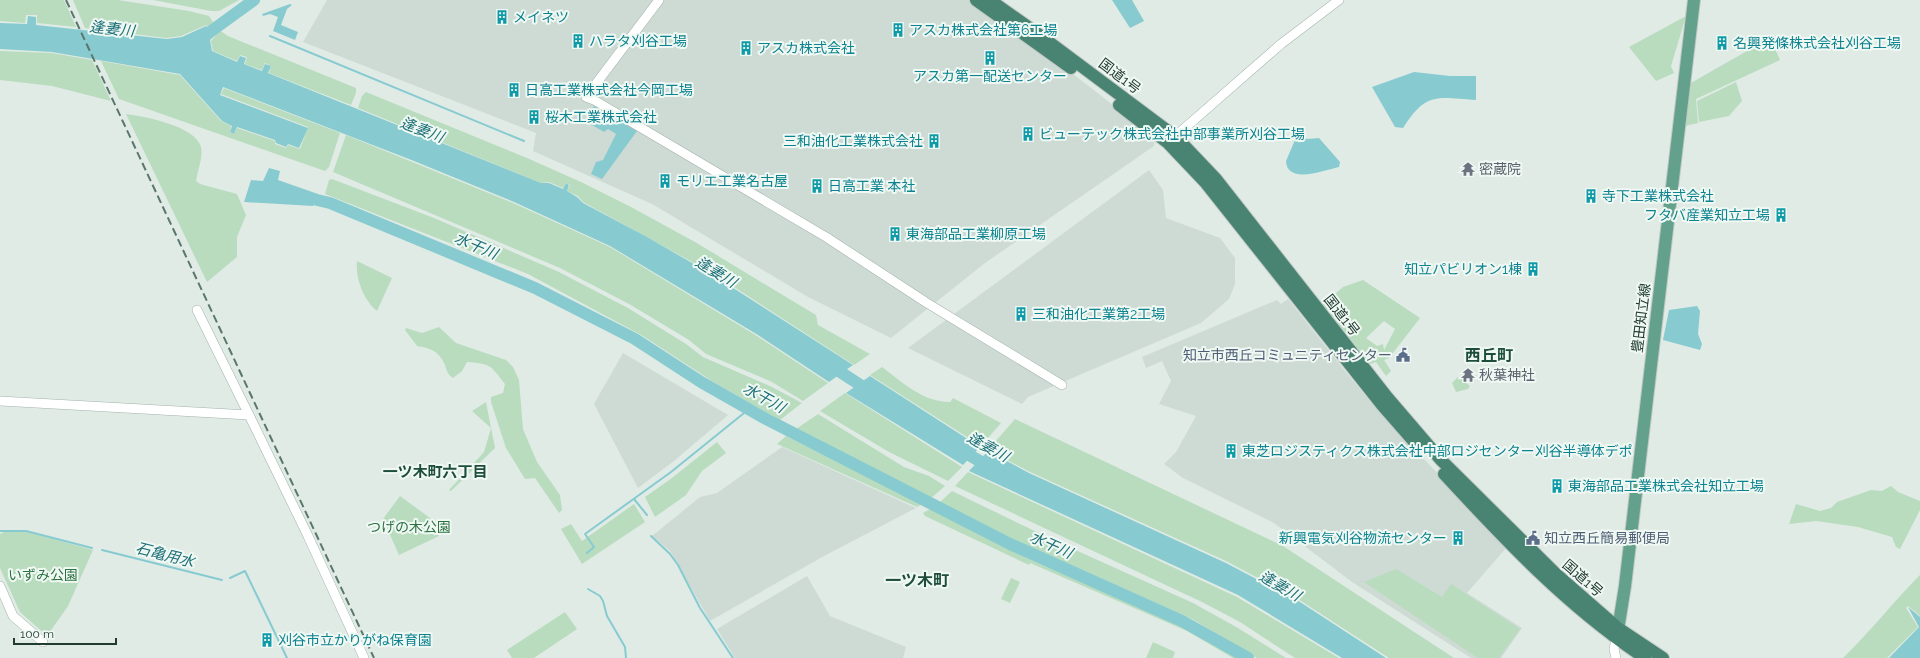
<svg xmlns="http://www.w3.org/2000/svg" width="1920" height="658" font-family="Raleway,'Noto Sans JP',sans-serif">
  <rect width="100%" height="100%" fill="#e0ebe5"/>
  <g fill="#cedbd4">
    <path d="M327 0H970L1081 80 1155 138 1154 146 985 263 891 338 808 297 652 204 533 151 536 133 303 42Z"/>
    <path d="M1149 170 1163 190 1166 218 1220 238 1235 258V284L1229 299 1201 323 1028 397 1022 404 908 348Z"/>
    <path d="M1288 299 1345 371 1375 407 1507 547 1467 593 1522 628 1501 658H1471L1352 582 1274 523 1183 478 1164 464 1176 452 1196 416 1159 404 1171 381 1162 361 1146 368 1142 357 1277 300 1281 304Z"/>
    <path d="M623 353 728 415 674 461 638 488 594 404Z"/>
    <path d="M782 447 916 508 824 556 710 621 670 551 652 536 700 497 717 493Z"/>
    <path d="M807 576 830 616 906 647 903 658H735L717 629Z"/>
  </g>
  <g fill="#b9dcbf" fill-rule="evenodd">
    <path d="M0 0H64L76 27 37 23V15H26L25 23 0 21Z"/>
    <path d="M73 0H118L189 11 209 16 213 22 208 27 206 25 181 36 166 38 85 28Z"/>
    <path d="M153 0H239L219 11H211Z"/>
    <path d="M1686 16 1671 66 1674 73 1656 81 1629 47Z"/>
    <path d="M219 30 228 36 356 88V93L351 105 269 73 271 66 265 63 262 70 245 64 247 57 240 55 237 61 213 51 211 41 215 36 213 34Z"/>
    <path d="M1770 38 1780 60 1696 99 1698 123 1685 126 1689 84Z"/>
    <path d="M0 51 52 53 92 60 111 101 52 86 0 80Z"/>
    <path d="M101 61 180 75 221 121 231 126 230 132 234 134 237 128 275 141V144L286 148 288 145 300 149 308 127 221 94 224 88 340 133 329 167 325 171 119 99Z"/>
    <path d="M1736 82 1742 101 1729 116 1699 122 1697 101Z"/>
    <path d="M366 92 527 158 581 182 631 207 695 242 816 315 818 325 870 354 854 365 714 274 583 202 578 196 567 191 570 185 566 183 563 188 549 182 541 183 358 108 362 96Z"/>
    <path d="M126 114C143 116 196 126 201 147 203 158 198 169 196 181L200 184 237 194 246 215 237 237V257L207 282Z"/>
    <path d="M346 135 513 203 610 247 757 336 828 383 803 401 772 382 706 354 689 340 629 304 560 268 333 172Z"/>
    <path d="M332 179 434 218 559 272 628 308 686 344 703 357 770 386 802 403 780 420 715 383 643 336 528 274 325 194 329 180Z"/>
    <path d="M357 261 392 278 377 311C364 301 355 278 357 261Z"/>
    <path d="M1363 280 1420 318 1389 358 1384 360 1391 371 1386 376 1376 362 1370 364 1319 301 1328 300 1343 287ZM1384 321 1395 329 1384 350 1383 344 1377 346 1366 338Z"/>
    <path d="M439 327 456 343 506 360 513 367 519 380 523 429 537 462 560 495 562 510 559 513 535 478 525 479 506 448 491 402V397L503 393 505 384C490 365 492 364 467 362L462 371 453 378C447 374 447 371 445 365 439 351 430 348 417 346L405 330 406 328 422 333Z"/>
    <path d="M882 367C902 382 923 402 950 402L953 398 1001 423 981 446 870 375Z"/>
    <path d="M1458 377 1470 386 1468 389 1456 392 1452 383Z"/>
    <path d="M845 393 962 467 948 481 889 452 820 411Z"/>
    <path d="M486 402 495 448 451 491 449 490 484 452 491 428 472 411Z"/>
    <path d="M818 414 904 467 929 476 945 486 930 499 796 429Z"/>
    <path d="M1015 419 1283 546 1454 658H1389L1301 601 1226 561 1030 472 988 450Z"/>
    <path d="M786 436 922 504 917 507 777 444Z"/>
    <path d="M717 442 726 453 702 471 686 495 655 517 645 497 672 478Z"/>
    <path d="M968 472 1237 597 1339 658H1295L1240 622 1202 602 955 486Z"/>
    <path d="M1891 486 1898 492 1920 501V510L1900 549 1896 547 1892 537 1858 527 1816 521 1789 524 1796 504 1820 511 1831 508 1837 502 1871 490 1882 491Z"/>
    <path d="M952 491 1051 539 1193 603 1238 628 1286 658H1257L1192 619 996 532 939 503Z"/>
    <path d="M400 496 430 518 439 536 399 555 383 519Z"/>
    <path d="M634 504 645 522 582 564 561 529 571 524 582 541Z"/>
    <path d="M930 509 1031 560 1188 628 1243 658H1233L1187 631 1030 563 1029 565 925 516 923 513Z"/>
    <path d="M4 532H28L93 550 68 606 47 636 20 612 0 568V534Z"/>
    <path d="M1396 569 1442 597 1451 584 1520 629 1499 658H1478L1364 582Z"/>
    <path d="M1920 575V616L1908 606 1906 608 1918 627 1887 658H1843C1870 632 1893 602 1920 575Z"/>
    <path d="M1011 578 1020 582 1010 603 1001 599Z"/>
    <path d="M565 612 577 629 534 658H512L507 650Z"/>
    <path d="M1153 642 1175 652 1173 658H1146Z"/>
  </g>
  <g fill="#87cbd1">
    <path d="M1112 0H1132L1144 21 1130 28Z"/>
    <path d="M290 4 292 5 287 9 281 25 298 32 295 40 273 31 278 17 270 14 263 16 262 14Z"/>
    <path d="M28 16 36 17V25L167 39 182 37 206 26 208 29 214 24 218 29 212 34 214 36 210 40 212 51 237 62 240 56 246 58 244 64 262 71 265 64 271 66 268 73 541 183H549L563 189 566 183 569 185 567 191 577 197 583 203 647 237 713 275 853 365 829 382 758 335 610 246 514 202 414 161 223 87 220 95 308 128 299 148 288 144 286 147 276 143 275 140 237 127 234 134 230 132 232 126 222 121 180 74 52 52 0 49V23L27 24Z"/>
    <path d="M1414 72 1450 76H1476V100C1436 97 1426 92 1403 128L1395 127 1372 87Z"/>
    <path d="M594 106 637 131 602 179 591 174 596 162 603 160 616 134 608 129 604 132 592 125 593 120 587 116Z"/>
    <path d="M1298 133 1307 139 1319 138 1340 162 1339 167C1325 170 1287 185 1286 161Z"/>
    <path d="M269 168 280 171 278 180 318 194 313 206 244 202 251 180 263 181Z"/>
    <path d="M1697 306 1700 311 1698 334 1702 344 1700 350 1663 340 1669 310Z"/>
    <path d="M870 376 980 447 963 465 846 393Z"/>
    <path d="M988 451 1029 473 1226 563 1300 602 1386 658H1342L1238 595 969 471Z"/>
    <path d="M1908 607 1920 617V658H1889L1919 627Z"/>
  </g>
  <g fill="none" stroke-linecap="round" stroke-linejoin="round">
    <g stroke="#87cbd1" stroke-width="2">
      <path d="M270 36 524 141"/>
      <path d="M634 499 647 515"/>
      <path d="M0 531H26L92 548"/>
      <path d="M651 536 670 554 678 565 700 608 733 658"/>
      <path d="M102 550 222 580"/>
      <path d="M587 553 594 547 585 534 671 472 749 409"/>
      <path d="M230 578 245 571 287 658"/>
      <path d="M588 589 600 596 603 601 607 616 625 647 626 658"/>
    </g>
    <g stroke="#87cbd1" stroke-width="12">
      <path d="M203 37 254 0"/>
      <path d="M300 196 330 203 535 288 635 339 701 382 766 419 1010 544 1182 621 1248 658"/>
      <path d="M828 364 871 392"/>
      <path d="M959 449 993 469"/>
    </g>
    <defs>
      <g id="tertiary">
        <path d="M659 0 586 97 594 100 826 237 927 303 1062 385"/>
        <path d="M1171 140 1281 44 1339 0"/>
        <path d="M197 310 249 415"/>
        <path d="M0 401 249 415 308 536 364 658"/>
        <path d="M0 586 13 616 43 642"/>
        <path d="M1616 658 1614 649 1616 639"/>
      </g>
      <path id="primary" d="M1617 636 1625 586 1694 0"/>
      <g id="trunk">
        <path d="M976 0 1071 68"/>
        <path d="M990 0 1045 39 1176 137 1216 179 1387 397 1441 460 1555 573 1618 628 1663 658"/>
        <path d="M1119 105 1168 143 1205 182 1382 405 1417 445"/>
        <path d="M1444 474C1506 541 1569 608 1645 658"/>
      </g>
    </defs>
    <use href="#tertiary" stroke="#a3b3ac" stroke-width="10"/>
    <use href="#primary" stroke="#c1c8c6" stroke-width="14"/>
    <use href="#trunk" stroke="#c1c8c6" stroke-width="14"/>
    <use href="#tertiary" stroke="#fff" stroke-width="9"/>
    <use href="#primary" stroke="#64a18c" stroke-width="12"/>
    <use href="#trunk" stroke="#488471" stroke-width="12"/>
    <path stroke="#5b776d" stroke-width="2" stroke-dasharray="8 4" stroke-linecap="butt" d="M66 0 374 658"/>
  </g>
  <defs>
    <symbol id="building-bare" viewBox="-9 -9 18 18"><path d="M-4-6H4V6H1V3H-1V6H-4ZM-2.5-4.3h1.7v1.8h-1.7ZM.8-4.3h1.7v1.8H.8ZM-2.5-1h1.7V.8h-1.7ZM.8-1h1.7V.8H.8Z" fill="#0f9aa8" stroke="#f0f8f3" stroke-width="2.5" paint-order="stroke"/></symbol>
    <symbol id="temple-bare" viewBox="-9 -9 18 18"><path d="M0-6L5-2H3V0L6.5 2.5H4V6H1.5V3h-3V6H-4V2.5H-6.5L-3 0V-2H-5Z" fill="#6b7280" stroke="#f0f8f3" stroke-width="2.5" paint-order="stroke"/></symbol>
    <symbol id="civic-bare" viewBox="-9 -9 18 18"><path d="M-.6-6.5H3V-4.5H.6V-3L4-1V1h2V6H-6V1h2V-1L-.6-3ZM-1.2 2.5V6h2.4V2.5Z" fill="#5c6f8a" stroke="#f0f8f3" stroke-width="2.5" paint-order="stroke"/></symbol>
  </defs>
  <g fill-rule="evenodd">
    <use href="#building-bare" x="492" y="7" width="20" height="20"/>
    <use href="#building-bare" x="888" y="20" width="20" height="20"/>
    <use href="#building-bare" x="568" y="31" width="20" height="20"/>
    <use href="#building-bare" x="1712" y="33" width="20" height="20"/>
    <use href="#building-bare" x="736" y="38" width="20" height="20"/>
    <use href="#building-bare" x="980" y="48" width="20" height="20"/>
    <use href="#building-bare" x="504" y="80" width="20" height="20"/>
    <use href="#building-bare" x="524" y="107" width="20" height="20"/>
    <use href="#building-bare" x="1018" y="124" width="20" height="20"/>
    <use href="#building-bare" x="924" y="131" width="20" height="20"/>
    <use href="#temple-bare" x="1458" y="159" width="20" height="20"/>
    <use href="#building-bare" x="655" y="171" width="20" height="20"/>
    <use href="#building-bare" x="807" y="176" width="20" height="20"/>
    <use href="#building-bare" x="1581" y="186" width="20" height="20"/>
    <use href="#building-bare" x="1771" y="205" width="20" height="20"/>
    <use href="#building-bare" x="885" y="224" width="20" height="20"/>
    <use href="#building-bare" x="1523" y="259" width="20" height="20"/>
    <use href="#building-bare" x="1011" y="304" width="20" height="20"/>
    <use href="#civic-bare" x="1393" y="345" width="20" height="20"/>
    <use href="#temple-bare" x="1458" y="365" width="20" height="20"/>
    <use href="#building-bare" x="1221" y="441" width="20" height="20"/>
    <use href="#building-bare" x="1547" y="476" width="20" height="20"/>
    <use href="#building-bare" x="1448" y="528" width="20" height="20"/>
    <use href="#civic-bare" x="1523" y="528" width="20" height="20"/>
    <use href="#building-bare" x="257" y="630" width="20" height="20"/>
  </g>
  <g text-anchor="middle" stroke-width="4" stroke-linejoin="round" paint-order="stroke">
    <g font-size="14" fill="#0d838f" stroke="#f0f8f3" text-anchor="start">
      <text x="513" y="22">メイネツ</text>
      <text x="909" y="35">アスカ株式会社第6工場</text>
      <text x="589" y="46">ハラタ刈谷工場</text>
      <text x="1733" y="48">名興発條株式会社刈谷工場</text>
      <text x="757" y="53">アスカ株式会社</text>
      <text x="990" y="81" text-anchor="middle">アスカ第一配送センター</text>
      <text x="525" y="95">日高工業株式会社今岡工場</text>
      <text x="545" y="122">桜木工業株式会社</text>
      <text x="1039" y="139">ビューテック株式会社中部事業所刈谷工場</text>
      <text x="923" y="146" text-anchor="end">三和油化工業株式会社</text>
      <text x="676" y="186">モリエ工業名古屋</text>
      <text x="828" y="191">日高工業 本社</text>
      <text x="1602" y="201">寺下工業株式会社</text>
      <text x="1770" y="220" text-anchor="end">フタバ産業知立工場</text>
      <text x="906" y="239">東海部品工業柳原工場</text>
      <text x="1522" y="274" text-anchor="end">知立パビリオン1棟</text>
      <text x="1032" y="319">三和油化工業第2工場</text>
      <text x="1242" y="456">東芝ロジスティクス株式会社中部ロジセンター刈谷半導体デポ</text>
      <text x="1568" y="491">東海部品工業株式会社知立工場</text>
      <text x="1447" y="543" text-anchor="end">新興電気刈谷物流センター</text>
      <text x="278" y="645">刈谷市立かりがね保育園</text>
    </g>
    <g font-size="14" fill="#213b32" stroke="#f0f8f3">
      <text transform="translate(1120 76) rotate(37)" y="5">国道1号</text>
      <text transform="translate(1342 315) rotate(52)" y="5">国道1号</text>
      <text transform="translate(1641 318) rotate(-83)" y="5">豊田知立線</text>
      <text transform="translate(1583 578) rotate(41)" y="5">国道1号</text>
    </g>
    <g font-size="14" fill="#5b616d" stroke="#f0f8f3" text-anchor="start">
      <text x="1479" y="174">密蔵院</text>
      <text x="1479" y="380">秋葉神社</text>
    </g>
    <g font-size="14" fill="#4e5e75" stroke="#f0f8f3" text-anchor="end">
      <text x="1392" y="360">知立市西丘コミュニティセンター</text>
      <text x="1544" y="543" text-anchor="start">知立西丘簡易郵便局</text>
    </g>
    <g font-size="14" fill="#2b7241" stroke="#f0f8f3">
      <text x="409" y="532">つげの木公園</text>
      <text x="43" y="580">いずみ公園</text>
    </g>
    <g font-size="15" font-style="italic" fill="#1b6f77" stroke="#f0f8f3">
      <text transform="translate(112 29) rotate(6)" y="5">逢妻川</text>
      <text transform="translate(422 130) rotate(21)" y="5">逢妻川</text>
      <text transform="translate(476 246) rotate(23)" y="5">水干川</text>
      <text transform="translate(716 272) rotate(31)" y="5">逢妻川</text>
      <text transform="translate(764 398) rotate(29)" y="5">水干川</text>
      <text transform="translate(988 447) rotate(29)" y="5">逢妻川</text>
      <text transform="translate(1051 545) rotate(24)" y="5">水干川</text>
      <text transform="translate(165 555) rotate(14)" y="5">石亀用水</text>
      <text transform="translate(1280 586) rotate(30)" y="5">逢妻川</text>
    </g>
    <g font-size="15" font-weight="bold" fill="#1d4d3d" stroke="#f0f8f3">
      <text x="435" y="477">一ツ木町六丁目</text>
    </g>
    <g font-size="16" font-weight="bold" fill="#1d4d3d" stroke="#f0f8f3">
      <text x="1489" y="361">西丘町</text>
      <text x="917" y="586">一ツ木町</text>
    </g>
  </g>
  <path d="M14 638v6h102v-6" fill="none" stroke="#213b32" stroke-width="2"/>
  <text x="20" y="638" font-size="12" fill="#213b32" stroke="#f0f8f3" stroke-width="3" paint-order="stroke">100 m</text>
</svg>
